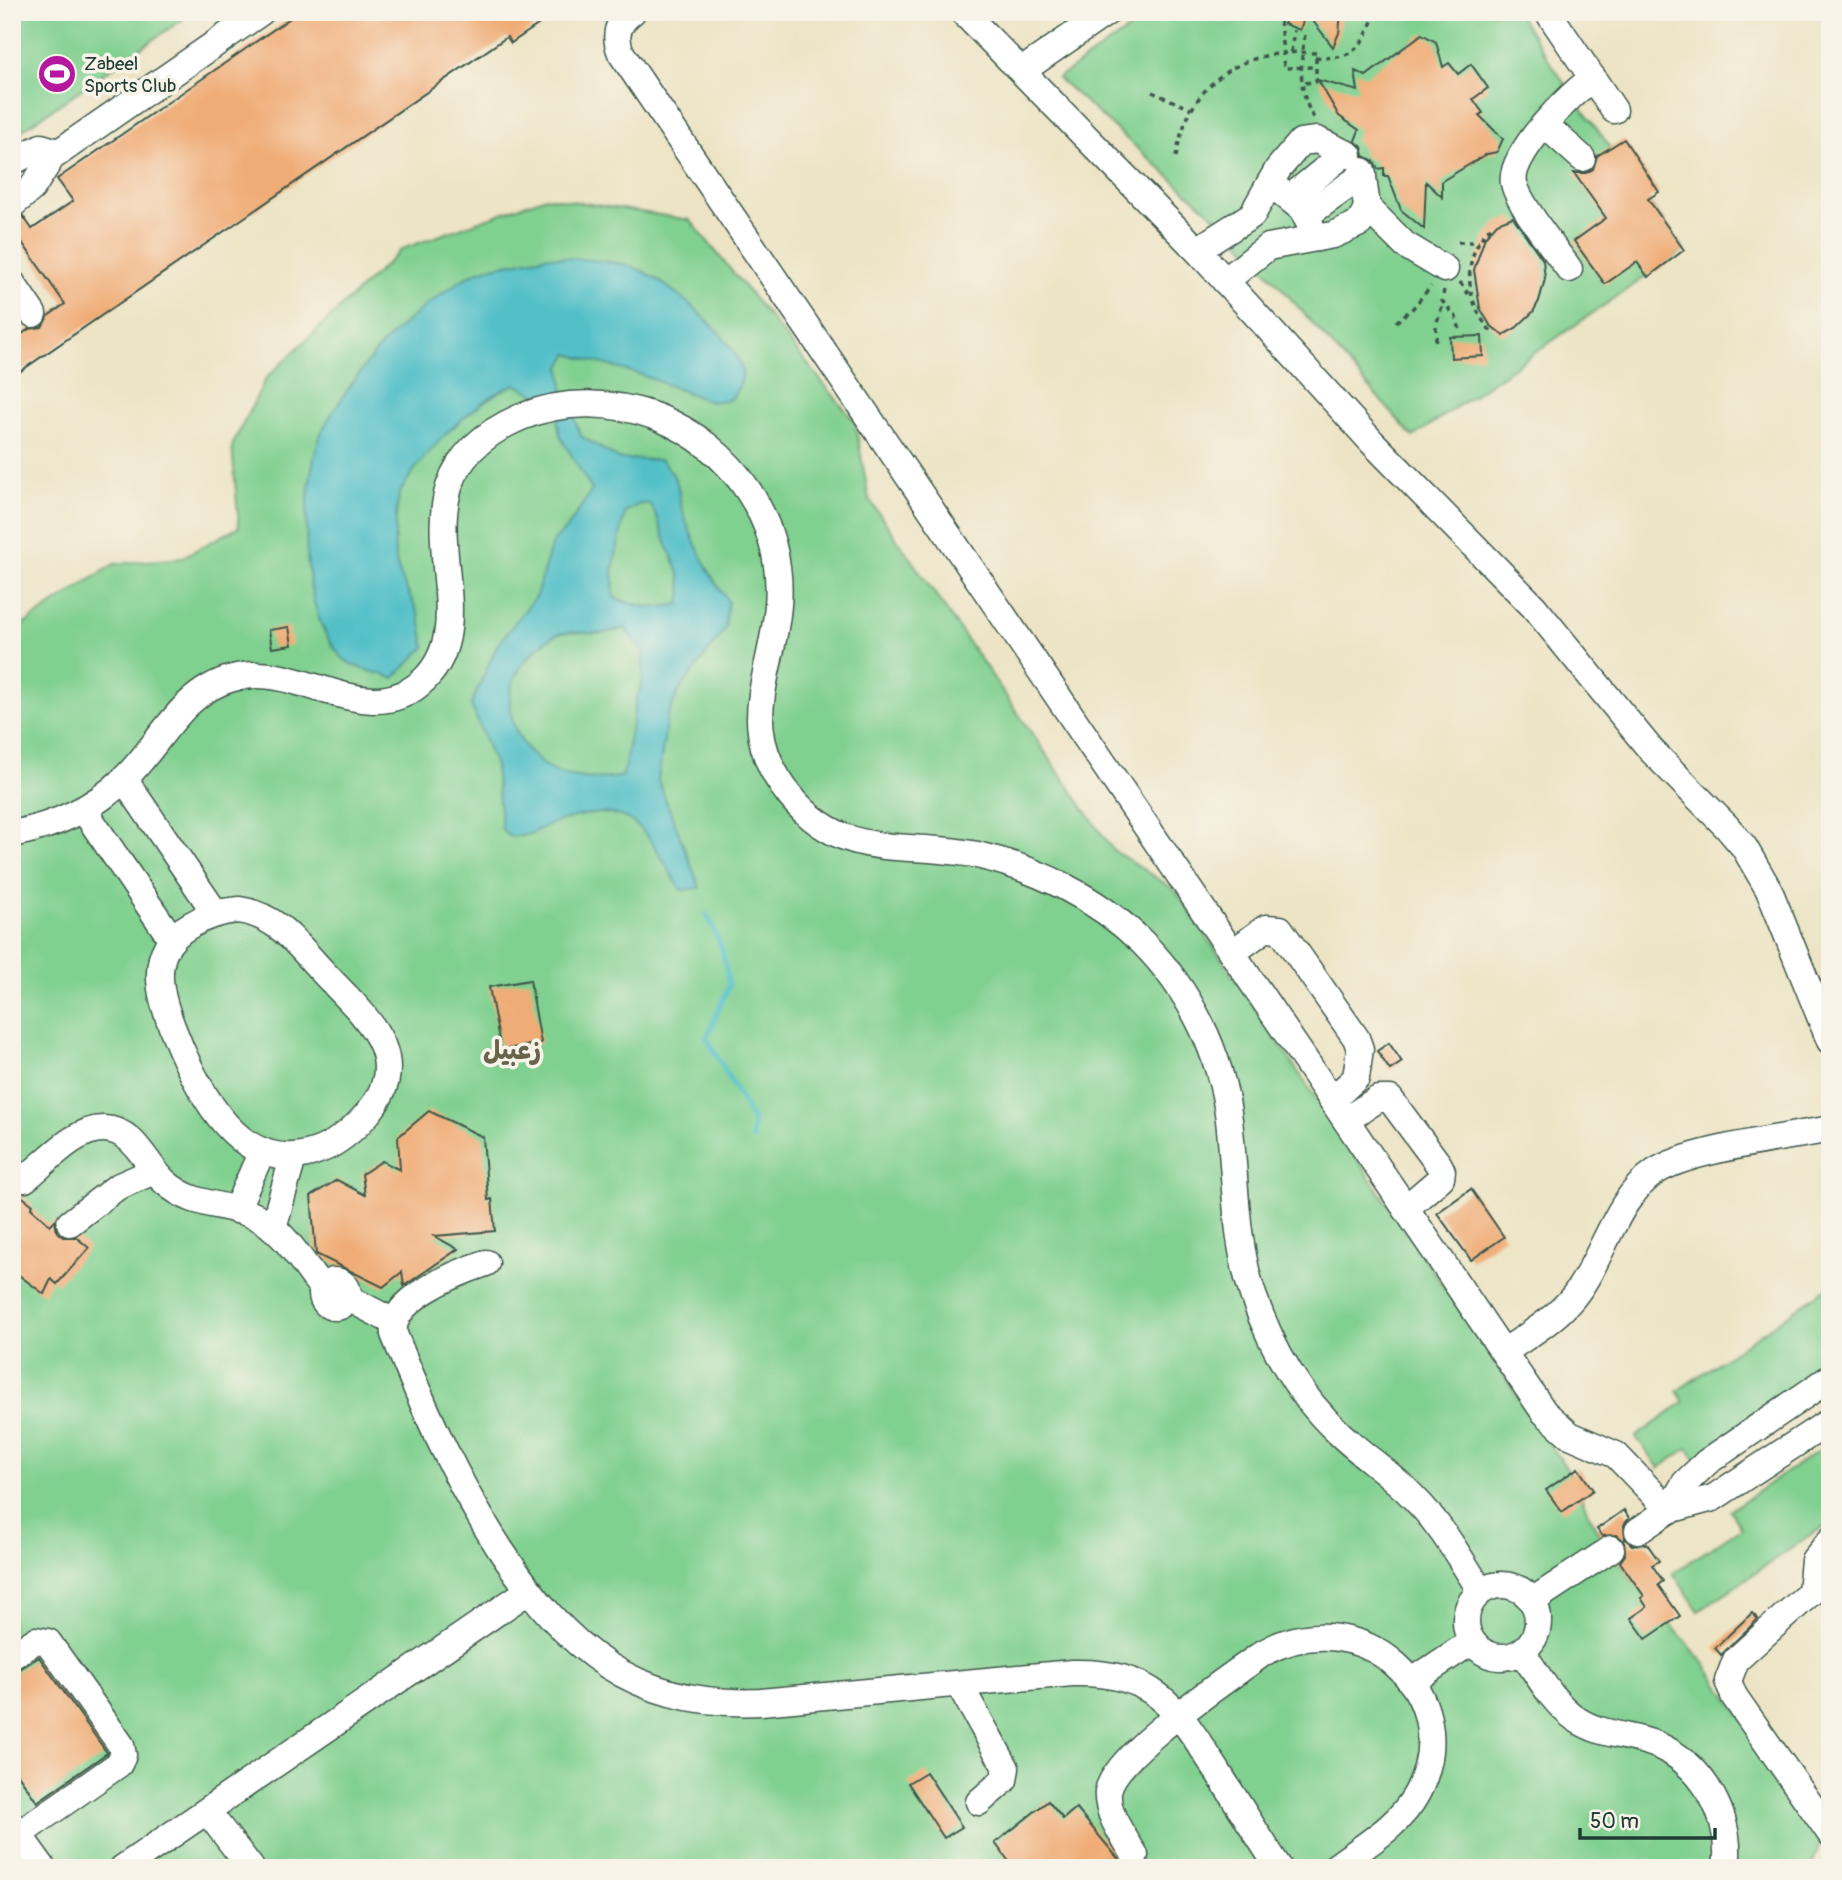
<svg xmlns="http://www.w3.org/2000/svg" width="1842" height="1880" font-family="Pangolin,'Playpen Sans Arabic',sans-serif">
  <rect width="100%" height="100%" fill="#f7f3e8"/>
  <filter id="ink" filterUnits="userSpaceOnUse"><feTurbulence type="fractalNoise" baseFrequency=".0143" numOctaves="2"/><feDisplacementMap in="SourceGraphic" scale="14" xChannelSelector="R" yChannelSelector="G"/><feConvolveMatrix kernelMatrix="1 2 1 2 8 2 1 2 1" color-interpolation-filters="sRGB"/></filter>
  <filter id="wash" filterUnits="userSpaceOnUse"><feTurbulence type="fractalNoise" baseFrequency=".00686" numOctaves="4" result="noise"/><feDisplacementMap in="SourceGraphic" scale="28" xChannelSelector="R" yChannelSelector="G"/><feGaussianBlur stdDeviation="1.57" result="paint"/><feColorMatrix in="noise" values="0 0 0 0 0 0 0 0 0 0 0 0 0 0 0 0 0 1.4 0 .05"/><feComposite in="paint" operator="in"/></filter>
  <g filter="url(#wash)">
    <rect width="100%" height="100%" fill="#ece4c4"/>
    <g fill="#80d090" stroke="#508662" stroke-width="2">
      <path d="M12 12H193L12 137Z"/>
      <path d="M1154 12H1517L1571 93 1684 250 1413 437 1231 231 1058 78Z"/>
      <path d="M546 197 690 220 855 422 869 499 1113 850 1175 890 1571 1475 1596 1529 1632 1579 1704 1663 1823 1835 1811 1868H12V632L114 564 181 558 239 527 232 446 266 378 402 249Z"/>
      <path d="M1830 1286V1369L1698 1461 1688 1448 1659 1468 1636 1437 1684 1402 1677 1391Z"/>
      <path d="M1830 1443V1522L1699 1611 1673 1573 1741 1528 1730 1510Z"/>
    </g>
    <path fill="#52c0c8" stroke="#387e7e" stroke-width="2" fill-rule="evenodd" d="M547 256C573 260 610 259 633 267 666 279 733 336 742 370 744 381 737 390 731 399L711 402 642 375 568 354 561 367 563 388 581 436 619 459 661 460C687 488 673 489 685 518 696 548 709 575 728 601L725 629 677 694 667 718 658 780 700 888 681 890C642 827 636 796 554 823 534 829 533 838 509 836L502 829 495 766 471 704 498 644 536 596 552 543 568 527 592 490 560 436 557 416 548 401 515 384C475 401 421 453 400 493 396 502 394 545 395 556 398 578 411 595 419 616 422 625 423 637 425 647L394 678C380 673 355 669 344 659 296 614 301 494 320 436 327 417 362 369 376 352 393 330 459 276 485 269 505 263 527 261 547 256ZM640 504H650C658 516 660 527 665 540 674 563 686 579 680 604 657 610 635 607 614 597L613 570 625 512ZM625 628 643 653V681L636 700 623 776C603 781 562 779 545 766 509 739 497 694 527 659 535 650 545 640 556 635 572 629 588 635 604 633 611 632 618 630 625 628Z"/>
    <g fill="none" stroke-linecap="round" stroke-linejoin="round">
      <path stroke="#52c0c8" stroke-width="5" d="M707 915 722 948 729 985 707 1038 753 1121 752 1139"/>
    </g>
    <g id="blocks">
      <g fill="#f0ac76">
        <path d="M299 12H557L511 43 507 37 12 377V341L29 329 42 327 48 316 65 304 12 228V220L23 216 32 229 73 201 57 179Z"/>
        <path d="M1289 12H1341L1339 33 1333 47 1306 12 1300 30 1284 24Z"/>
        <path d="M1422 34 1436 42 1443 67 1449 63 1458 74 1471 64 1488 88 1473 99 1483 113 1479 115 1503 139 1497 152 1487 154 1442 181V197L1426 182 1424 229 1401 210 1388 176H1384V168L1378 169 1374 161 1364 156 1362 147 1355 141 1359 130 1339 116 1318 80 1358 91 1355 71 1366 76Z"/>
        <path d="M1624 139 1659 192 1648 199 1684 250 1648 277 1637 262 1605 284 1574 241 1606 218 1574 173H1586L1593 169 1597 156Z"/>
        <path d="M1513 217 1543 260 1545 279 1539 301 1533 312 1516 328 1503 335 1490 325 1480 308 1474 270 1485 237 1497 223Z"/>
        <path d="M1482 336 1483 356 1451 358 1450 337Z"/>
        <path d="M289 627 292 645 272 648 269 630Z"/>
        <path d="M530 980 541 1043 501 1050 489 987Z"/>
        <path d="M1389 1043 1402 1062 1390 1070 1377 1051Z"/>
        <path d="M429 1111 483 1137 488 1200 492 1199 495 1231 434 1236 458 1249 404 1286 402 1272 383 1287 316 1254 311 1196 337 1180 365 1195 362 1174 382 1161 400 1170 398 1137Z"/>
        <path d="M12 1189 33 1205 31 1208 50 1225 55 1220 57 1232 63 1237H76L89 1248 57 1284 51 1279 44 1294 12 1270Z"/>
        <path d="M1471 1189 1504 1237 1471 1260 1437 1213Z"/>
        <path d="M1578 1468 1593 1490 1562 1512 1546 1490Z"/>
        <path d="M1624 1510 1629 1518 1624 1525 1625 1539 1632 1545 1647 1544 1659 1561 1652 1565 1663 1581 1658 1585 1680 1616 1646 1639 1631 1618 1647 1607 1641 1598 1644 1596 1620 1562 1625 1555 1624 1541 1617 1535 1602 1536 1597 1529Z"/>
        <path d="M1752 1613 1758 1619 1721 1655 1715 1648Z"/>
        <path d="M39 1657 107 1753 37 1802 12 1766V1674Z"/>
        <path d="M926 1772 962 1827 944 1838 908 1783Z"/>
        <path d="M1048 1801 1063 1819 1076 1808 1126 1868H1014L995 1843Z"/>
      </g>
    </g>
  </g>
  <g filter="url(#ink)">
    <use href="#blocks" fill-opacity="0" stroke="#3e564a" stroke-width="2"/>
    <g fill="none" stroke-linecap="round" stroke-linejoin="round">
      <defs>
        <g id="minor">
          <path d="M632 12C617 23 614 36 621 53L1544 1412 1570 1435 1616 1455 1669 1510"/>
          <path d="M963 12 1197 250 1372 442 1534 607 1651 750 1727 827 1744 847 1769 890 1830 1041"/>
          <path d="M1548 12 1614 110"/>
          <path d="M1023 70 1107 12"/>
          <path d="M1545 125 1582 158"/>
          <path d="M12 162 41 147 58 152"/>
          <path d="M1270 183 1302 209 1317 238"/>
          <path d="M1291 197 1345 153"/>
          <path d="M12 205 32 188 52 157 261 12"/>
          <path d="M1367 207 1405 245 1445 269"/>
          <path d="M1307 215 1363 175"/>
          <path d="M1197 250 1252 215 1278 169 1301 142 1317 140 1349 155"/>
          <path d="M1569 269C1555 249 1518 204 1514 183 1508 155 1571 93 1593 78"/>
          <path d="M1225 281 1268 247 1333 235 1360 223 1367 207 1362 171"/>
          <path d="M12 283 33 314"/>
          <path d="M124 779 216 914"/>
          <path d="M84 810 171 938"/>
          <path d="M12 834C54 826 93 809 124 779 160 745 180 692 233 678 298 659 369 735 425 679 495 609 374 480 521 417 565 399 613 401 657 417 732 446 785 522 778 605 772 679 734 727 791 797 846 863 905 840 977 855 1038 869 1097 898 1142 942 1190 990 1221 1053 1229 1120 1236 1179 1234 1238 1253 1295 1271 1346 1299 1396 1339 1433 1363 1456 1392 1474 1415 1499 1442 1526 1460 1559 1481 1591"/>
          <path d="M239 910C277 915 297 944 322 971 360 1012 417 1055 368 1113 355 1128 341 1141 322 1149 248 1180 206 1106 181 1049 164 1008 140 954 189 926 204 917 221 911 239 910Z"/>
          <path d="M1232 953 1266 928 1280 929 1356 1038 1360 1049 1356 1078 1332 1100"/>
          <path d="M1346 1120 1378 1099H1390L1439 1165 1442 1171 1441 1178 1406 1208"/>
          <path d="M25 1179C47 1162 75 1128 104 1129 136 1130 145 1165 166 1183 195 1208 223 1202 255 1216 283 1228 304 1266 323 1289"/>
          <path d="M236 1210 262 1151"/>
          <path d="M70 1223 117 1187 154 1171"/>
          <path d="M273 1228 293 1158"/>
          <path d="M486 1263C459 1272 389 1299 394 1334 424 1409 456 1481 500 1549 566 1649 634 1708 761 1702L1072 1673C1156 1671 1177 1709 1218 1772 1238 1804 1258 1836 1279 1868"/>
          <circle cx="335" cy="1294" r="13"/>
          <path d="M348 1298 394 1322"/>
          <path d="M1504 1352C1528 1335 1555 1320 1574 1296 1604 1258 1614 1200 1655 1172 1689 1149 1786 1138 1830 1129"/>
          <path d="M1669 1510 1713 1498 1830 1421"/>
          <path d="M1638 1531 1669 1510 1685 1483 1707 1462 1830 1378"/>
          <path d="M1830 1575 1736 1660 1728 1681 1734 1696 1830 1833"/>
          <circle cx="1502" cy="1621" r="36"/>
          <path d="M1811 1592 1814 1560 1830 1541"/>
          <path d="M1532 1601 1611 1549"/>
          <path d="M1522 1652C1538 1675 1552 1702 1576 1719 1601 1736 1630 1734 1657 1745 1704 1765 1733 1818 1726 1868"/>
          <path d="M12 1656 36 1640 48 1642 121 1745 123 1755 119 1764 12 1839"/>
          <path d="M1411 1682 1471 1642"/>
          <path d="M959 1684 1006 1768 1004 1780 979 1802"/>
          <path d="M207 1811 251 1868"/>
          <path d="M12 1825 43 1868"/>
          <path d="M1135 1855C1124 1837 1106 1814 1108 1792 1113 1754 1230 1678 1263 1653 1360 1598 1469 1693 1417 1793 1399 1827 1363 1846 1334 1868"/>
          <path d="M123 1868 528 1591"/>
        </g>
      </defs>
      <use href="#minor" stroke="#3e564a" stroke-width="29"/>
      <g stroke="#3e564a" stroke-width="3.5" stroke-dasharray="5 5" stroke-linecap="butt">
        <path d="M1264 12 1280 18 1284 68 1315 67"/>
        <path d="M1305 35C1300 63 1298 93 1314 118"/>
        <path d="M1291 52 1294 30"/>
        <path d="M1315 57C1354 61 1363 47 1375 13"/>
        <path d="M1152 92 1191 109"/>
        <path d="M1176 157C1188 81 1243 47 1316 53V82L1302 83"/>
        <path d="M1491 227C1461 255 1464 302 1491 331"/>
        <path d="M1458 242H1479"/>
        <path d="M1460 282 1471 298"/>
        <path d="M1444 290 1442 301 1456 317 1461 333"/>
        <path d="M1396 322 1413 308 1431 286"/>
        <path d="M1436 341V325L1443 303"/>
      </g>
      <use href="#minor" stroke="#fff" stroke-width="26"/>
    </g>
  </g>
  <defs>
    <symbol id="stadium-disc" viewBox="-11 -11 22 22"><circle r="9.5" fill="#b5179e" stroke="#f7f3e8"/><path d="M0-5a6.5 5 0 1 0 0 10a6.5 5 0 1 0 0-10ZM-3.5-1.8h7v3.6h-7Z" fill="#fff"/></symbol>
  </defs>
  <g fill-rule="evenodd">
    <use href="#stadium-disc" x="35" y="52" width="44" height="44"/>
  </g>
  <g text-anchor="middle" stroke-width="7" stroke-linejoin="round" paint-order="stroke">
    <g font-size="19" fill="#1f3d34" stroke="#f7f3e8" text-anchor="start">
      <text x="84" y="70">Zabeel<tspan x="84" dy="22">Sports Club</tspan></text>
    </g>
    <g font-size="26" font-weight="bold" fill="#68644b" stroke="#f7f3e8">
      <text x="512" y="1059">زعبيل</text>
    </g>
  </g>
  <rect width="1842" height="1880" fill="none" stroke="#f7f3e8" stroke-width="42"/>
  <path d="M1580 1828v10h135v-10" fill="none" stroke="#1f3d34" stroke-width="3.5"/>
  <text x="1590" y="1828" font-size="21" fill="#1f3d34" stroke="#f7f3e8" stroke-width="5" paint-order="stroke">50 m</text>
</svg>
